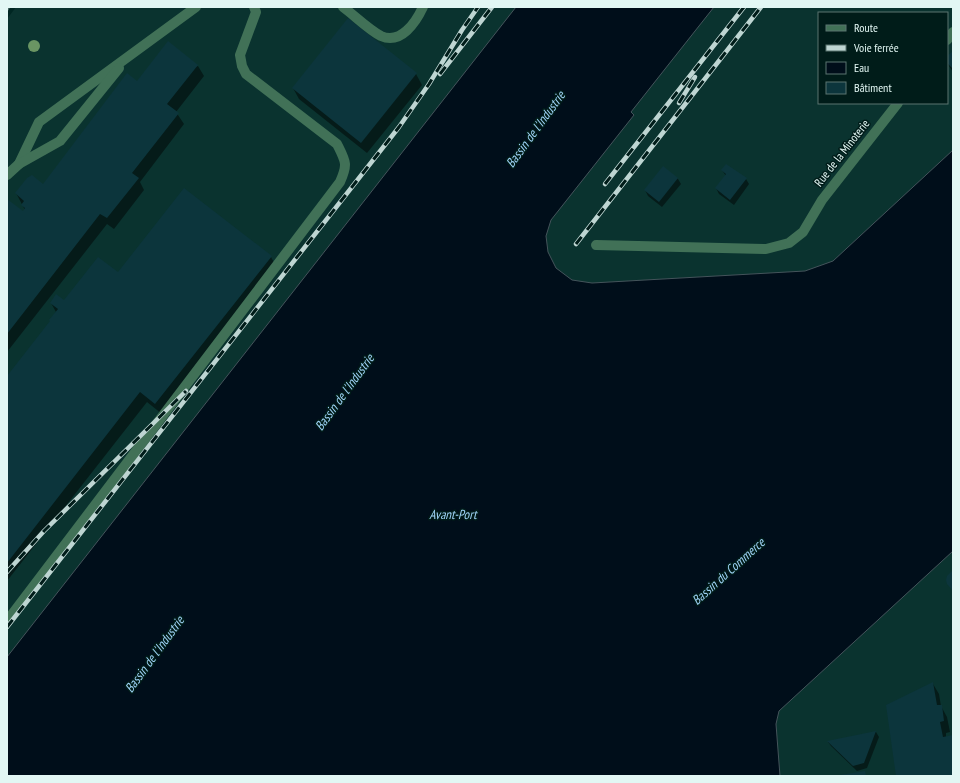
<svg xmlns="http://www.w3.org/2000/svg" width="960" height="783" font-family="'PT Sans Narrow',sans-serif">
  <rect width="100%" height="100%" fill="#002723"/>
  <path fill="#0a332f" fill-rule="evenodd" d="M16 7H953V776H7V19ZM819 13H947V103H819Z"/>
  <path fill="#000e1a" stroke="#44545b" d="M516 7H714L631 112 634 115 551 220 546 236 548 252 556 268 572 280 592 283 805 271 833 261 953 150V551L779 711 776 724 780 776H7V657Z"/>
  <g fill="#0007">
    <path d="M953 52V72L947 63V58Z"/>
    <path d="M198 66 204 76 176 112 184 124 140 182 144 190 114 229 107 224 7 352V200L23 212 25 210 16 193 43 186 137 82Z"/>
    <path d="M416 74 422 85 367 153 299 99 293 88Z"/>
    <path d="M726 165 746 179 749 184 734 205 719 194 716 188 726 176 722 170Z"/>
    <path d="M663 167 678 179 681 184 662 207 648 196 645 190Z"/>
    <path d="M271 257 277 268 162 414 147 402 7 581V378L51 321 56 312 51 303 64 302 118 274Z"/>
    <path d="M933 684 939 694 941 706 947 717 950 732 946 733V737L953 736V776H897Z"/>
    <path d="M876 732 879 737 867 768 857 771 831 746 828 742Z"/>
  </g>
  <g fill="#0c353c">
    <path d="M348 18 417 73 361 143 292 88Z"/>
    <path d="M168 41 198 65 167 104 179 113 132 173 139 178 107 218 100 214 7 334V199L23 211 25 208 21 205 24 201 15 193 27 178 32 175 43 184 127 73 137 81Z"/>
    <path d="M953 51V69L947 63V56Z"/>
    <path d="M726 164 747 178 730 200 715 188 726 174 721 170Z"/>
    <path d="M663 166 678 178 659 202 644 190Z"/>
    <path d="M184 188 272 256 155 404 140 392 7 563V376L50 321 49 320 58 309 50 303 56 294 64 300 98 257 118 272Z"/>
    <path d="M952 571H953V591L947 584 946 580 947 576Z"/>
    <path d="M933 682 937 705H942L944 721 940 722 943 737 953 735V776H896L886 705Z"/>
    <path d="M876 731 864 763 853 766 827 741Z"/>
    <path d="M865 771 866 776H840V775Z"/>
  </g>
  <g fill="none" stroke-linecap="round" stroke-linejoin="round">
    <path stroke="#4b6c68" stroke-width="2.5" stroke-dasharray="3 2" stroke-linecap="butt" d="M7 10 9 7"/>
    <g stroke="#417157" stroke-width="10">
      <path d="M343 7C354 15 369 30 381 36 401 45 416 22 423 7"/>
      <path d="M947 40 953 32"/>
      <path d="M19 164 39 122 196 7"/>
      <path d="M7 175 19 164 60 141 119 68"/>
      <path d="M596 245 766 249 789 243 803 232 822 200 898 103"/>
      <path d="M7 621 340 182C348 164 346 162 337 144L246 74 242 66 240 55 256 12 254 7"/>
    </g>
    <defs>
      <g id="rail">
        <path d="M440 74 492 7"/>
        <path d="M679 103 695 77"/>
        <path d="M605 184 744 7"/>
        <path d="M576 244 761 7"/>
        <path d="M7 572 44 531 186 391"/>
        <path d="M7 627 399 127 429 84 462 30 478 7"/>
      </g>
    </defs>
    <use href="#rail" stroke="#bed5d2" stroke-width="4.5"/>
    <use href="#rail" stroke="#001c19" stroke-width="3" stroke-dasharray="9" stroke-linecap="butt"/>
  </g>
  <circle fill="#6a9563" cx="34" cy="46" r="6"/>
  <g text-anchor="middle" stroke-width="3" stroke-linejoin="round" paint-order="stroke">
    <g font-size="12" fill="#e2f7f4" stroke="#001c19">
      <text transform="translate(842 153) rotate(-52)" y="4">Rue de la Minoterie</text>
    </g>
    <g font-size="13" font-style="italic" fill="#9fd3f7" stroke="#001c19">
      <text transform="translate(535 129) rotate(-54)" y="5">Bassin de l'Industrie</text>
      <text transform="translate(344 392) rotate(-54)" y="5">Bassin de l'Industrie</text>
      <text x="453" y="519">Avant-Port</text>
      <text transform="translate(728 571) rotate(-42)" y="5">Bassin du Commerce</text>
      <text transform="translate(154 654) rotate(-54)" y="5">Bassin de l'Industrie</text>
    </g>
  </g>
  <rect width="960" height="783" fill="none" stroke="#e2f7f4" stroke-width="16"/>
  <rect x="818" y="12" width="130" height="92" fill="#001c19" stroke="#5a7471"/>
  <rect x="826" y="25" width="20" height="6" fill="#417157" stroke="#5a7471"/>
  <text x="854" y="32" font-size="12" fill="#e2f7f4">Route</text>
  <rect x="826" y="45" width="20" height="6" fill="#bed5d2" stroke="#5a7471"/>
  <text x="854" y="52" font-size="12" fill="#e2f7f4">Voie ferrée</text>
  <rect x="826" y="62" width="20" height="12" fill="#000e1a" stroke="#5a7471"/>
  <text x="854" y="72" font-size="12" fill="#e2f7f4">Eau</text>
  <rect x="826" y="82" width="20" height="12" fill="#0c353c" stroke="#5a7471"/>
  <text x="854" y="92" font-size="12" fill="#e2f7f4">Bâtiment</text>
</svg>
